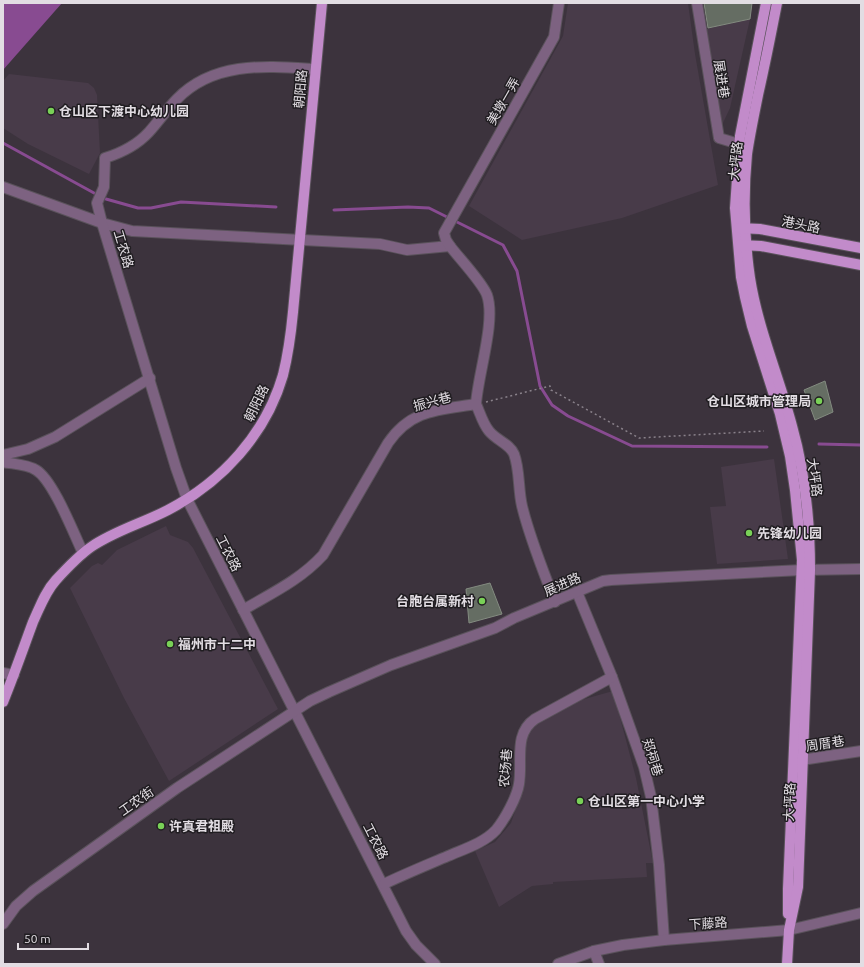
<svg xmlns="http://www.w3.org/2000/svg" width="864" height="967" font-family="Ubuntu,'Noto Sans SC',sans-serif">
  <rect width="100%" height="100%" fill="#3c333d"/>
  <g fill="#483b49">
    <path d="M568 3H688L695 54 718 185 622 218 522 240 469 206 563 36Z"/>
    <path d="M750 19 730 108 722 125 706 29Z"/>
    <path d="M9 74 88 83 94 88 97 95 100 153 89 174 28 144 3 128V81Z"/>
    <path d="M774 459 788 559 717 564 710 507 726 506 721 467Z"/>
    <path d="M166 526 170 535 188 542 193 548 278 709 169 781 124 698 70 588 92 566 98 563 102 565 117 550Z"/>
    <path d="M613 691 636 778 653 863H646L647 877 553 882V884L532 886 499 907 475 851 495 842 511 823 526 779 523 742 528 732 542 719 581 700Z"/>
  </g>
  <path fill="#884b91" d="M3 3H62L3 70Z"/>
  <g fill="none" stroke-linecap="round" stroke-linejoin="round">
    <g stroke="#884b91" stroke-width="3">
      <path d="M3 143 94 193"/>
      <path d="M106 199 138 208H151L181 202 276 207"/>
      <path d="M334 210 408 207 429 208 503 245 517 271 540 386 552 405 568 416 632 446 767 447"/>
      <path d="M819 444 861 445"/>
    </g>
  </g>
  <g fill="#656d63" stroke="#838b80">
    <path d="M704 3H752L750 19 708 28Z"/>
    <path d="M825 381 833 412 815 420 804 390Z"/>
    <path d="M490 583 502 614 469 623 466 589Z"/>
  </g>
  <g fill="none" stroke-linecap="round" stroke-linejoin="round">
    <defs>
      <g id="minor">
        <path d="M697 3 719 138 739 144"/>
        <path d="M315 69C266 66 214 61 177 99 167 109 159 121 149 132 138 144 121 153 105 158L104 187 97 203 102 223 132 231 380 244 407 250 450 246"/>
        <path d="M3 187 102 223 176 468 187 499 406 931 416 945 435 964"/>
        <path d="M476 404C478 374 496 321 487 295 482 282 459 258 450 246L446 240 444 233 554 37 559 3"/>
        <path d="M3 455 28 449 55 437 150 378"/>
        <path d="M3 462C13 464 27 464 36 470 53 480 74 534 83 553"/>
        <path d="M577 592 612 677 644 767 651 797 659 865 664 940"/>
        <path d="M243 610C272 593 300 580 323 555L388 443C411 409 439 410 476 404 480 413 483 424 489 431 496 440 510 444 514 454 520 470 518 489 522 506 530 539 543 570 555 602"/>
        <path d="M3 673 14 675"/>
        <path d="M795 761 861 751"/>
        <path d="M384 884C405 874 427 865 448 856 464 849 484 843 496 830 505 819 517 797 519 784 523 761 513 734 535 719L612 677"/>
        <path d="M3 924 16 906 33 891 177 788 310 701 329 692 391 665 495 628 514 618 603 581 611 580 802 570 861 569"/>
        <path d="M594 951 599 964"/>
        <path d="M558 964 594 951 623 945 664 940 789 930 861 913"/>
      </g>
      <g id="major">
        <path d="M766 3 740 136 735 208 741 277 745 297 752 326 780 414 790 456 795 490 802 560 788 889V914"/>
        <path d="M777 3C771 34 765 64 758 95 754 115 750 134 747 154 743 196 744 237 750 278 758 329 779 377 792 426 805 472 810 523 810 570L798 887 789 930 787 964"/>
        <path d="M739 228 760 229 861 248"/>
        <path d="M740 245 761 246 861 265"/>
        <path d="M3 702C14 675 23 649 33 622 40 607 45 592 56 580 67 568 78 556 91 547 114 531 143 523 168 510 222 482 266 434 283 375 288 355 291 333 293 312L322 3"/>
      </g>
    </defs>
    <use href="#minor" stroke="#5a525b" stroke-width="12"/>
    <use href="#major" stroke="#5a525b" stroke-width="12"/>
    <path stroke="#89818a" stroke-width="1.5" stroke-dasharray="2 3" stroke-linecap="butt" d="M486 402 550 386 551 390 639 438 764 431"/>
    <use href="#minor" stroke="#7d6281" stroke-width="10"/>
    <use href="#major" stroke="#c28bca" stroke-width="10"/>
  </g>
  <g fill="#79d157" stroke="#201d21" stroke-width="1.5">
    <circle cx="51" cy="111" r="4"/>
    <circle cx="819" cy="401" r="4"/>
    <circle cx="749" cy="533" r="4"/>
    <circle cx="482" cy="601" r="4"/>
    <circle cx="170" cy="644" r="4"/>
    <circle cx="580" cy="801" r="4"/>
    <circle cx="161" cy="826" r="4"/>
  </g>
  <g text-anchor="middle" stroke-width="3" stroke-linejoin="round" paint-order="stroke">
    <g font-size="13" fill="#e2dde3" stroke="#201d21">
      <text transform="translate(722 79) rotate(81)" y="5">展进巷</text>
      <text transform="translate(300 89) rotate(-85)" y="5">朝阳路</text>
      <text transform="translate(503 101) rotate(-60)" y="5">美墩一弄</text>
      <text transform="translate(735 161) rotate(-84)" y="5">大坪路</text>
      <text transform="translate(801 224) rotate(11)" y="5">港头路</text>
      <text transform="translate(124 249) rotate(73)" y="5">工农路</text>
      <text transform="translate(432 401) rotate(-15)" y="5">振兴巷</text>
      <text transform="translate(256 403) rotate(-64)" y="5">朝阳路</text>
      <text transform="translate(815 477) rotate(82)" y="5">大坪路</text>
      <text transform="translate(229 553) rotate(63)" y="5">工农路</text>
      <text transform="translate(562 584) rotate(-24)" y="5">展进路</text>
      <text transform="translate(825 743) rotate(-9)" y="5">周厝巷</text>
      <text transform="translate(653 757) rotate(72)" y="5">郑祠巷</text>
      <text transform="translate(505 768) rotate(-85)" y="5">农场巷</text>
      <text transform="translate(136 801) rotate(-35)" y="5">工农街</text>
      <text transform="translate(789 802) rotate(-87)" y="5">大坪路</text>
      <text transform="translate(376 841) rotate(63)" y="5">工农路</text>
      <text transform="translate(708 923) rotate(-4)" y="5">下藤路</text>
    </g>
    <g font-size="13" font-weight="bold" fill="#e2dde3" stroke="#201d21" text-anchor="start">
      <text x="59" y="116">仓山区下渡中心幼儿园</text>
      <text x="811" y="406" text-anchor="end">仓山区城市管理局</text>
      <text x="757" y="538">先锋幼儿园</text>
      <text x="474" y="606" text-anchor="end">台胞台属新村</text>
      <text x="178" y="649">福州市十二中</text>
      <text x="588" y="806">仓山区第一中心小学</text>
      <text x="169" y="831">许真君祖殿</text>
    </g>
  </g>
  <rect width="864" height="967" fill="none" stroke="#e2dde3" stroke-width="8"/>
  <path d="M18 943v6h70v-6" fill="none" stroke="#e2dde3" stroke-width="2"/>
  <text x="24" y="943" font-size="12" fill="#e2dde3" stroke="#201d21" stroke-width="3" paint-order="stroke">50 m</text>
</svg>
